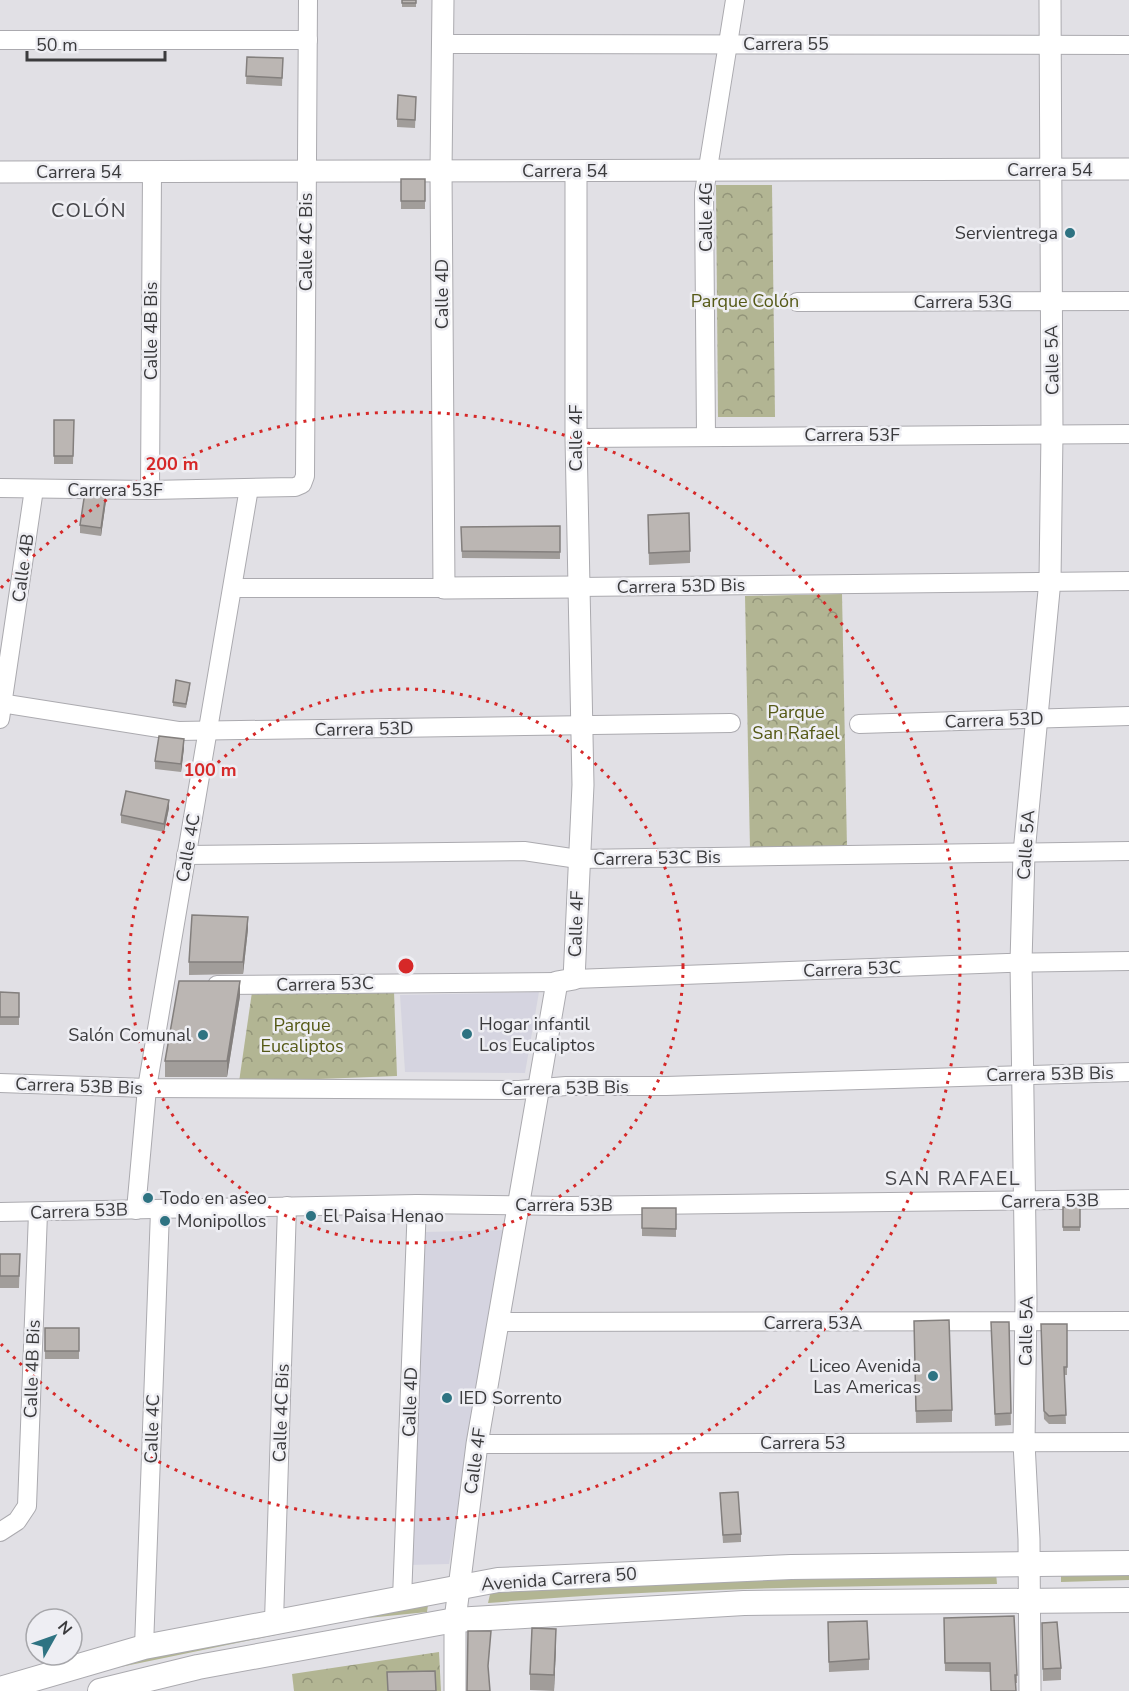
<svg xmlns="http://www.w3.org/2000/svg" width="1129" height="1691" font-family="'Nunito Sans',sans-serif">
  <defs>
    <pattern id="park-crowns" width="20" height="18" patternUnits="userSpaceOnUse" patternTransform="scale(1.5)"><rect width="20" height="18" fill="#b2b593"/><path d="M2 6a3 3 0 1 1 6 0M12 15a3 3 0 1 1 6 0" fill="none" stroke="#929479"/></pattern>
  </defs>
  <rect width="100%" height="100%" fill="#e1e0e5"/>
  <g fill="#d5d4e0">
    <path d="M539 992 525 1073 405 1072 400 995Z"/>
    <path d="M505 1230 449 1564 408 1565 425 1232Z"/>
  </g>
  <g fill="#b2b593">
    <path d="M1129 1569V1580L1061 1582V1570Z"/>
    <path d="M996 1573 997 1584C827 1587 657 1588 488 1603L491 1590 544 1583Z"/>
    <path d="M428 1605 427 1612 348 1620 101 1671 143 1652Z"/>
  </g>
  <g fill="url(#park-crowns)">
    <path d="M716 185H772L775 417H718Z"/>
    <path d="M842 594 847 848 750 849 745 596Z"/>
    <path d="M394 991 397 1076 239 1082 252 992Z"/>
    <path d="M439 1652 441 1691H294L292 1674Z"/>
  </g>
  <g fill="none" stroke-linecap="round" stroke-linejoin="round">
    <defs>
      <g id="minor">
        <path d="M0 40H308"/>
        <path d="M443 44 1129 45"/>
        <path d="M797 302 1129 301"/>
        <path d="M706 436 704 193 735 0"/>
        <path d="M576 438 1129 434"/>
        <path d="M0 488 150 490 295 487 302 484 305 476 308 0"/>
        <path d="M150 490 152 172"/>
        <path d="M577 587 1129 581"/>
        <path d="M233 588H444"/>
        <path d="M0 703 178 731 731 723"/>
        <path d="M0 719 34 489"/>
        <path d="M859 724 1129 716"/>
        <path d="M186 855 524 851 578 859 1129 851"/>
        <path d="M574 979 1007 963 1129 961"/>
        <path d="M217 985 557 982"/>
        <path d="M0 1083 147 1088 519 1090 566 1086H666L1129 1072"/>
        <path d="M136 1210 147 1088 249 488"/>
        <path d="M0 1212 417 1204 570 1206 1129 1199"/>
        <path d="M498 1322 1129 1321"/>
        <path d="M477 1444 1129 1442"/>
        <path d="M0 1532 17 1521 27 1506 38 1213"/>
        <path d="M402 1599 417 1204"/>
        <path d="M274 1621 287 1206"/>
        <path d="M144 1647 160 1211"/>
      </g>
      <g id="tertiary">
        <path d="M443 0 441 171 444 588 577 587"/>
        <path d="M0 172 1129 169"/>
        <path d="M455 1691V1620L477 1444 557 982 574 979 583 785 576 438V171"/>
        <path d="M1030 1691 1029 1539 1024 1443 1026 1301 1021 962 1024 853 1050 580 1052 433 1050 0"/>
      </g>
      <g id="secondary">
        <path d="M0 1689 144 1647 498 1580 791 1567 1129 1563"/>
        <path d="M100 1691 198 1667 455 1620 744 1603 1129 1600"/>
      </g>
    </defs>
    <use href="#minor" stroke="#abaaaf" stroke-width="20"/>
    <use href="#tertiary" stroke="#abaaaf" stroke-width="23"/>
    <use href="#secondary" stroke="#abaaaf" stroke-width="26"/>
    <use href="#minor" stroke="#fff" stroke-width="18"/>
    <use href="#tertiary" stroke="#fff" stroke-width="21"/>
    <use href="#secondary" stroke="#fff" stroke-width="24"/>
  </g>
  <g fill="#a19d9a">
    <rect x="402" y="0" width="14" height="7"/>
    <path d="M247 57 283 58 282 86 246 84Z"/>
    <path d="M416 105 415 128 397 127V119Z"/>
    <rect x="401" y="179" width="24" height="30"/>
    <path d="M54 420H74L73 464H54Z"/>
    <path d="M106 501 101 536 80 533V525Z"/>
    <path d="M648 515 690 551V563L649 565Z"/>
    <path d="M560 526V559L462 558 461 527Z"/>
    <path d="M190 687 186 708 173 706V702Z"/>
    <path d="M184 748 181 772 155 769V761Z"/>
    <path d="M169 808 164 832 121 823V815Z"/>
    <path d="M248 929 243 974 189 975V962Z"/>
    <path d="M0 992 19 993V1025H0Z"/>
    <path d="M240 996 227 1077H165V1061Z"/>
    <rect x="1063" y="1207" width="17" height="24"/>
    <path d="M642 1208H676V1237L642 1236Z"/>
    <path d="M0 1254H20L19 1288H0Z"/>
    <path d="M914 1321 952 1410V1422L916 1423Z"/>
    <path d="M991 1322H1009L1011 1425 995 1426Z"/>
    <path d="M1067 1324V1375H1064L1066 1424H1049L1044 1419 1041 1332Z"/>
    <rect x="45" y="1328" width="34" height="31"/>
    <path d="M720 1493 741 1534V1542L723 1543Z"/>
    <path d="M944 1618 1017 1675V1683H1015L990 1672 945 1671Z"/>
    <path d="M828 1622 869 1659V1670L829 1672Z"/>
    <path d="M1042 1623 1061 1668V1680L1043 1681Z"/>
    <path d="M556 1645 554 1691 530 1690V1674Z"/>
  </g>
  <g fill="#837f7d">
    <path d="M106 493V501L101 536V528Z"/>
    <path d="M184 739V748L181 772V764Z"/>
    <path d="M169 800V808L164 832V824Z"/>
    <path d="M248 917V929L243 974V962Z"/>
    <path d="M240 981V996L227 1077V1061Z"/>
    <path d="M556 1629V1645L554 1691V1675Z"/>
  </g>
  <g fill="#bbb6b3" stroke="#837f7d" stroke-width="1.5">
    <rect x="402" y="0" width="14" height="3"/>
    <path d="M247 57 283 58 282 78 246 76Z"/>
    <path d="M398 95 416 97 415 120 397 119Z"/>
    <rect x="401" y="179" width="24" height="22"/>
    <path d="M54 420H74L73 456H54Z"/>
    <path d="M85 492 106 493 101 528 80 525Z"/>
    <path d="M689 513 690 551 649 553 648 515Z"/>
    <path d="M560 526V552L462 551 461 527Z"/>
    <path d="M176 680 190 683 186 704 173 702Z"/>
    <path d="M159 736 184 739 181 764 155 761Z"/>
    <path d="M126 791 169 800 164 824 121 815Z"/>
    <path d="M192 915 248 917 243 962H189Z"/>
    <path d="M179 981H240L227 1061H165Z"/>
    <path d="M0 992 19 993V1017H0Z"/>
    <rect x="1063" y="1207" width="17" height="20"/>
    <path d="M642 1208H676V1229L642 1228Z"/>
    <path d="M0 1254H20L19 1276H0Z"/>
    <path d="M949 1320 952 1410 916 1411 914 1321Z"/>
    <path d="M991 1322H1009L1011 1413 995 1414Z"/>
    <path d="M1041 1324H1067V1367H1064L1066 1415 1049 1416 1044 1411Z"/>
    <rect x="45" y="1328" width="34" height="23"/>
    <path d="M738 1492 741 1534 723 1535 720 1493Z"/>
    <path d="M1014 1616 1017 1675H1015L1016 1691H991L990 1663H945L944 1618Z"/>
    <path d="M867 1621 869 1659 829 1662 828 1622Z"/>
    <path d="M1057 1622 1061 1668 1043 1669 1042 1623Z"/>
    <path d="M532 1628 556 1629 554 1675 530 1674Z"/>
    <path d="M468 1631H491L488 1666 490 1691H467Z"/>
    <path d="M435 1671 436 1691H388L387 1672Z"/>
  </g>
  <g fill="none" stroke="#d62828" stroke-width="3" stroke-dasharray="3 6">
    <circle cx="406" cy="966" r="277"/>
    <path d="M1 588A554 554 0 1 1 1 1344"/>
  </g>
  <g fill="#2e7382" stroke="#eeeef3" stroke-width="2">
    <circle cx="1070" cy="233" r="6"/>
    <circle cx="467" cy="1034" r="6"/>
    <circle cx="203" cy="1035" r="6"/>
    <circle cx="148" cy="1198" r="6"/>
    <circle cx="311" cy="1216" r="6"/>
    <circle cx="165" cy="1221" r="6"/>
    <circle cx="933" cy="1376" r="6"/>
    <circle cx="447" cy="1398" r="6"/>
  </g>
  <g text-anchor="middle" stroke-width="5" stroke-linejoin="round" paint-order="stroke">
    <g font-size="18" fill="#3b3b3d" stroke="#eeeef3">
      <text x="786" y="50">Carrera 55</text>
      <text x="1050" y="176">Carrera 54</text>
      <text x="565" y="177">Carrera 54</text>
      <text x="79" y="178">Carrera 54</text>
      <text transform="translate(706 217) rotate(-90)" y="6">Calle 4G</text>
      <text transform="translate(306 242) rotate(-90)" y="6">Calle 4C Bis</text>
      <text transform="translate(442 294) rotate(-90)" y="6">Calle 4D</text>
      <text x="963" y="308">Carrera 53G</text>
      <text transform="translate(151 331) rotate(-90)" y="6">Calle 4B Bis</text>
      <text transform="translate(1052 360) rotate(-91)" y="6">Calle 5A</text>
      <text x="852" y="441">Carrera 53F</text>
      <text transform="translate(576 438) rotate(-90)" y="6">Calle 4F</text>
      <text x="115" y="496">Carrera 53F</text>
      <text transform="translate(23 568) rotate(-82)" y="6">Calle 4B</text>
      <text transform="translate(681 586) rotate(-1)" y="6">Carrera 53D Bis</text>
      <text transform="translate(994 720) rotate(-2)" y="6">Carrera 53D</text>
      <text transform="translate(364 729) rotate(-1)" y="6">Carrera 53D</text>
      <text transform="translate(1026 845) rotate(-86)" y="6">Calle 5A</text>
      <text transform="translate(188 848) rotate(-80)" y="6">Calle 4C</text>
      <text transform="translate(657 858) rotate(-1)" y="6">Carrera 53C Bis</text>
      <text transform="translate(576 924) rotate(-88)" y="6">Calle 4F</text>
      <text transform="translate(852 969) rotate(-2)" y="6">Carrera 53C</text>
      <text transform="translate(325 984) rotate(-1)" y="6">Carrera 53C</text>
      <text transform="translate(1050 1074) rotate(-1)" y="6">Carrera 53B Bis</text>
      <text transform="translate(79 1086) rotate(2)" y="6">Carrera 53B Bis</text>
      <text transform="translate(565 1088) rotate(-1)" y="6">Carrera 53B Bis</text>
      <text transform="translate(1050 1201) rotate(-1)" y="6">Carrera 53B</text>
      <text x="564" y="1211">Carrera 53B</text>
      <text transform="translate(79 1211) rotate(-2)" y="6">Carrera 53B</text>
      <text x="813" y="1329">Carrera 53A</text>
      <text transform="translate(1026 1331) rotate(-89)" y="6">Calle 5A</text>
      <text transform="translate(32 1369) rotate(-88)" y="6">Calle 4B Bis</text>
      <text transform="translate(410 1402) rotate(-88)" y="6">Calle 4D</text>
      <text transform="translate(281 1413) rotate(-88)" y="6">Calle 4C Bis</text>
      <text transform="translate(152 1429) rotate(-88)" y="6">Calle 4C</text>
      <text x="803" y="1449">Carrera 53</text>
      <text transform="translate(475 1461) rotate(-82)" y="6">Calle 4F</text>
      <text transform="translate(559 1579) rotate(-4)" y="6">Avenida Carrera 50</text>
    </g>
    <g font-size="18" fill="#3b3b3d" stroke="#eeeef3" text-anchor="start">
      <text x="1058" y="239" text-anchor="end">Servientrega</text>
      <text x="479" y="1030">Hogar infantil<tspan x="479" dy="21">Los Eucaliptos</tspan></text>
      <text x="191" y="1041" text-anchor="end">Salón Comunal</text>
      <text x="160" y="1204">Todo en aseo</text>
      <text x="323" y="1222">El Paisa Henao</text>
      <text x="177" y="1227">Monipollos</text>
      <text x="921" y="1372" text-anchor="end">Liceo Avenida<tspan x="921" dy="21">Las Americas</tspan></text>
      <text x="459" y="1404">IED Sorrento</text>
    </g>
    <g font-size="18" fill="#555916" stroke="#eeeef3">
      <text x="745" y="307">Parque Colón</text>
      <text x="796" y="718">Parque<tspan x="796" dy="21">San Rafael</tspan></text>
      <text x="302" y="1031">Parque<tspan x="302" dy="21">Eucaliptos</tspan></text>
    </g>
    <g font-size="20" letter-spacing="1.5" fill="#46464a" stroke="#eeeef3">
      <text x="89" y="217">COLÓN</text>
      <text x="953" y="1185">SAN RAFAEL</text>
    </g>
  </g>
  <circle cx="406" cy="966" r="9" fill="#d62828" stroke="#eeeef3" stroke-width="3"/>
  <g font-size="18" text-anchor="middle" font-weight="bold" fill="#d62828" stroke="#eeeef3" stroke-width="5" stroke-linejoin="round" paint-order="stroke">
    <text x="172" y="470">200 m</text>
    <text x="210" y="776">100 m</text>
  </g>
  <g transform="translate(54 1637) rotate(50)"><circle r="28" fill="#eeeef3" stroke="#a6a6aa" stroke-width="1.5"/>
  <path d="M0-4.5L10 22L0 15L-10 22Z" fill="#2e7382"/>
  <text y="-9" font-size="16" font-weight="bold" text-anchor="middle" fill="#3b3b3d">N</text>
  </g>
  <path d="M27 51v9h138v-9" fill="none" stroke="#3b3b3d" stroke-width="3"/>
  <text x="36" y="51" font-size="18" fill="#3b3b3d" stroke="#eeeef3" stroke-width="4.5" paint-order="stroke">50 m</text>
</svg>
